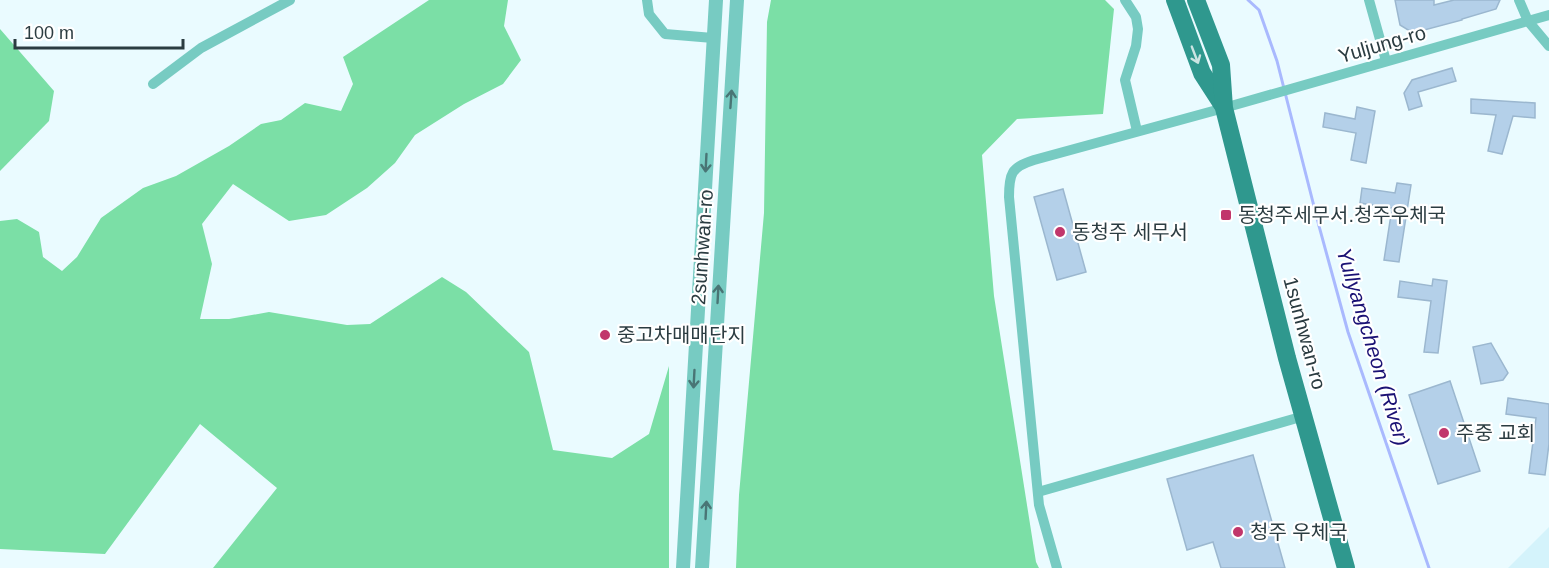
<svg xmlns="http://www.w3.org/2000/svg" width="1549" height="568" font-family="Arial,'Noto Sans KR',sans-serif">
  <rect width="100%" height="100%" fill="#eafbff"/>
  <path fill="#d4f3fb" d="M1549 527V568H1508Z"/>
  <g fill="#7bdfa6">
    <path d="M429 0H508L504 26 521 60 503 84 464 104 415 135 395 163 367 188 326 215 289 221 233 184 202 224 212 264 200 319H229L269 312 347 325 370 324 442 277 466 292 529 352 553 450 612 458 649 434 669 366V568H213L277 488 200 424 105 554 0 549V221L17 219 39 232 43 257 62 271 77 257 101 218 143 188 176 176 229 146 261 124 281 120 305 103 341 111 353 84 343 57Z"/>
    <path d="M771 0H1105L1114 9 1103 114 1017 119 982 155 994 296 1036 562 1039 568H736L739 495 764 213 767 22Z"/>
    <path d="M0 29 54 91 49 121 0 171Z"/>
  </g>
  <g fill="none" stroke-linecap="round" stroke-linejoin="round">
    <path stroke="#a9b9fe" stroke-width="3" d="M1248 0 1259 10 1277 61 1319 226 1348 332 1429 568"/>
  </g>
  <g fill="#b4d0e9" stroke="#9bb7cf" stroke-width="1.5">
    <path d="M1395 0H1434V5L1454 0H1500L1496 9 1462 19V20L1413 33 1400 25Z"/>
    <path d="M1452 68 1456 81 1418 92 1422 106 1409 110 1404 93 1412 80Z"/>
    <path d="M1471 99 1535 103V118L1513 116 1502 154 1488 151 1496 115 1471 113Z"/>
    <path d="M1357 107 1375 111 1366 163 1351 160 1356 133 1323 127 1325 113 1355 119Z"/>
    <path d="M1397 183 1411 185 1399 262 1384 260 1392 208 1360 203 1362 188 1395 193Z"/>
    <path d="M1063 189 1086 272 1057 280 1034 197Z"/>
    <path d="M1433 279 1447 281 1438 353 1424 352 1431 301 1398 297 1400 281 1432 286Z"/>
    <path d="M1491 343 1508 373 1503 380 1481 384 1473 347Z"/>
    <path d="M1450 381 1480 471 1438 484 1409 395Z"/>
    <path d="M1508 398 1549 404V444L1545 475 1529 473 1536 418 1506 414Z"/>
    <path d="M1253 455 1285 568H1221L1213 542 1187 550 1167 479Z"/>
  </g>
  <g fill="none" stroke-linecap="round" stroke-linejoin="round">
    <g stroke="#77cbc2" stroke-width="10">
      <path d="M647 0 649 14 665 34 713 38"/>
      <path d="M1125 0 1136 17 1138 29 1136 46 1125 80 1137 131"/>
      <path d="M1369 0 1386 61"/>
      <path d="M1519 0 1528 21 1549 46"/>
      <path d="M153 84 201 48 290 0"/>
      <path d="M1038 492 1304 416"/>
      <path d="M1057 568 1039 505 1009 197C1009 174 1011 167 1034 160L1224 108 1549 15"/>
    </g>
    <g stroke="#77cbc2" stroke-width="14">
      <path d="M683 568 716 0"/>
      <path d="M702 568 737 0"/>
    </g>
    <g stroke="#2f988e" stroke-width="18">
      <path d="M1175 0 1202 73 1222 104"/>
      <path d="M1196 0 1221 65 1224 108 1287 358 1346 568"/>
    </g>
  </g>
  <defs><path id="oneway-shaft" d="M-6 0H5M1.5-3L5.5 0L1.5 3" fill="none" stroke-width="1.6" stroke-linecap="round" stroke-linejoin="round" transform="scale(1.5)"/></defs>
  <use stroke="#cbe5e3" href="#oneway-shaft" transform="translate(1195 55) rotate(69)"/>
  <g stroke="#497575">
    <use href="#oneway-shaft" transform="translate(731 99) rotate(-86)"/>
    <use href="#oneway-shaft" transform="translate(706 163) rotate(93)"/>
    <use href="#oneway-shaft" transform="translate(718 294) rotate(-87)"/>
    <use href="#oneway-shaft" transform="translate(694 379) rotate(93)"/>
    <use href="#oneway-shaft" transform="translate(706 510) rotate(-87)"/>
  </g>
  <g fill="#c1366b" stroke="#fff" stroke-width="2">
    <rect x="1220" y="209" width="12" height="12" rx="3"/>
    <circle cx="1060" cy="232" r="6"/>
    <circle cx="605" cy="335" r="6"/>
    <circle cx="1444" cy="433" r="6"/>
    <circle cx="1238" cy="532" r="6"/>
  </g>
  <g text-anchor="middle" stroke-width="4.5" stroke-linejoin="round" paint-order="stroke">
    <g font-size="20" fill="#2b3c41" stroke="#fff">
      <text transform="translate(1382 44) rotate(-16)" y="7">Yuljung-ro</text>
      <text transform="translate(702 247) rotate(-86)" y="7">2sunhwan-ro</text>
      <text transform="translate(1305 333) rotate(75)" y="7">1sunhwan-ro</text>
    </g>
    <g font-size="20" fill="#2b3c41" stroke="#fff" text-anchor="start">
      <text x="1238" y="222">동청주세무서.청주우체국</text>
      <text x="1072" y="239">동청주 세무서</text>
      <text x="617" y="342">중고차매매단지</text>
      <text x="1456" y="440">주중 교회</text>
      <text x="1250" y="539">청주 우체국</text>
    </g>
    <g font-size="21" font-style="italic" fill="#1a1174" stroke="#fff">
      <text transform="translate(1373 347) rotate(73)" y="7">Yullyangcheon (River)</text>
    </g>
  </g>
  <path d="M15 39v9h168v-9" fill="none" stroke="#2b3c41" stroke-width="3"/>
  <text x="24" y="39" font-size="18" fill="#2b3c41" stroke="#ffffff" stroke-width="4.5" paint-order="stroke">100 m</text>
</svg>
